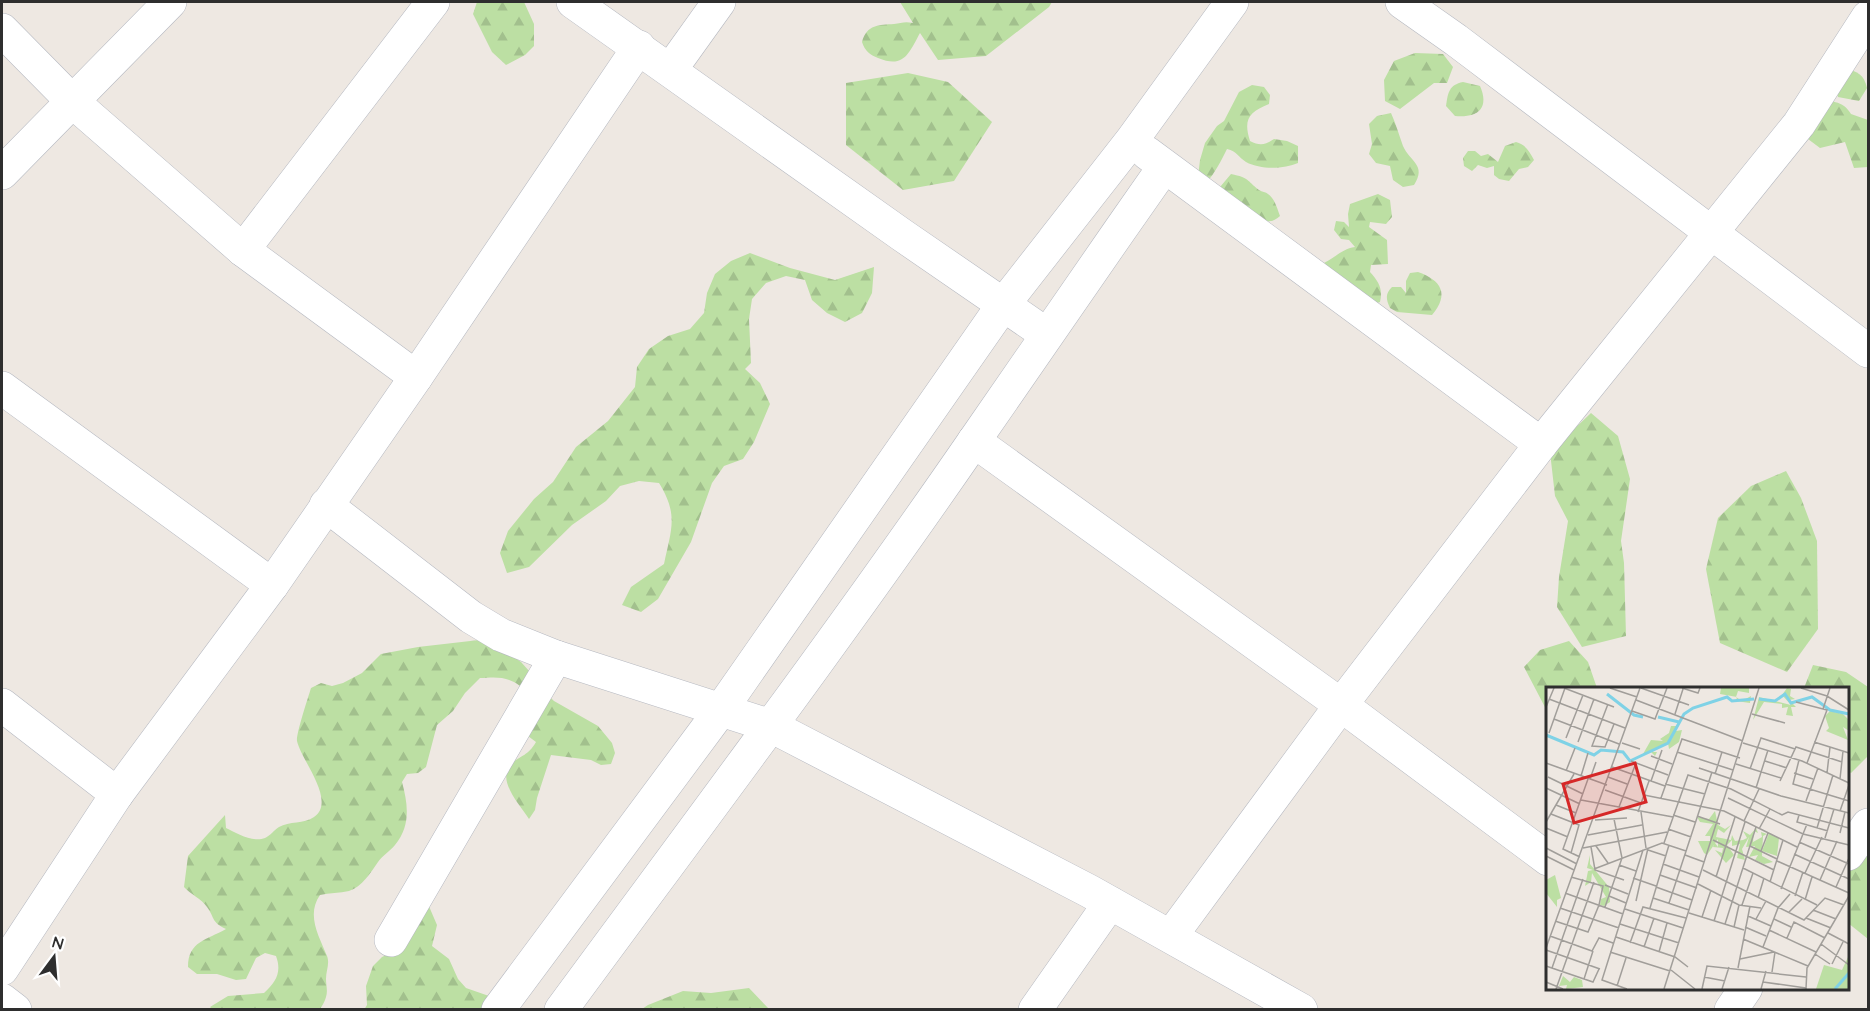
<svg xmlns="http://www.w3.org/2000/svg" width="1870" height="1011" font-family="Quicksand,sans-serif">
  <defs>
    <pattern id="forest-firs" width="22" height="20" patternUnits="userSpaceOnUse" patternTransform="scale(1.5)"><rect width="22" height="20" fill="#bcdfa3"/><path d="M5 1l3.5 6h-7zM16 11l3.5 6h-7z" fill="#a2c08d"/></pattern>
  </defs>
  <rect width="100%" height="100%" fill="#eee8e2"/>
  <g fill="url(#forest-firs)">
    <path d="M477 2H524L534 24V46L525 55 506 65 492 52 473 14Z"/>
    <path d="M900 2H1052L1049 7 986 56 938 60 920 33C909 53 904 69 878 58 870 55 865 51 862 42 867 24 879 25 894 24 901 23 905 21 913 23Z"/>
    <path d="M1415 53 1443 54 1453 67 1447 83H1434L1400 109 1385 101 1384 80 1394 61Z"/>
    <path d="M1845 69C1858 71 1864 75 1867 88L1859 101 1838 97 1834 80Z"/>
    <path d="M908 73 948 82 992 122 954 181 903 190 846 145V83Z"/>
    <path d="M1463 82 1480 86C1490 109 1477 118 1455 116L1446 106C1448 92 1449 85 1463 82Z"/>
    <path d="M1252 85 1264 87 1270 95 1269 104C1249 112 1243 119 1250 141 1260 146 1265 145 1274 139L1287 141 1298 146V163C1284 169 1261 170 1246 162 1238 157 1237 151 1227 149 1221 161 1215 173 1206 183L1198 177 1200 160 1205 143 1217 126 1224 121 1239 92Z"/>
    <path d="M1815 100C1830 101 1843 100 1851 114L1868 120V167L1854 168 1845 142 1820 148 1808 139Z"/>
    <path d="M1391 113C1396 124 1399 135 1403 146 1410 162 1427 165 1414 185L1403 187 1393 180 1390 166 1376 163 1369 154 1372 144 1369 124 1377 116Z"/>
    <path d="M1516 142C1525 144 1530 152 1534 160L1528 167 1519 169 1509 181 1499 179 1494 175V166L1487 168 1478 165 1472 171 1464 166 1463 158 1468 151H1475L1481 156 1488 154 1498 162 1505 146Z"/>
    <path d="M1231 174C1250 178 1246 180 1259 190 1262 192 1266 192 1268 194 1275 199 1277 208 1280 216 1260 235 1234 200 1220 187Z"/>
    <path d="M1378 194 1390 200 1392 217 1386 224 1370 222 1369 227 1387 240 1388 264 1371 265 1370 272C1379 282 1383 289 1380 302L1369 306 1324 263C1336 257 1342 249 1355 247L1349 240 1341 239 1334 230 1336 221 1344 222 1349 227 1348 214 1350 204Z"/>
    <path d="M750 253 790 268 835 280 874 267 872 293 862 313 845 322 827 313 812 300 805 280 786 276 766 283 752 299 749 319 751 363 745 369 760 383 770 404 754 442 743 459 724 466 712 483 691 542 658 599 641 612 622 605 631 587 664 564C671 530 679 515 659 483L639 481 620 486 606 501 572 525 529 567 507 573 500 553 508 531 534 499 553 482 576 447 608 421 635 387 637 367 649 349 668 336 690 329 704 313 707 293 715 274 731 261Z"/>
    <path d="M1418 272C1441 280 1450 294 1432 315L1397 312 1390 308C1386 299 1385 294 1392 287H1401L1406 293V281L1410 273Z"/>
    <path d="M1591 413 1618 436 1630 479 1621 541 1624 563 1626 636 1582 647 1557 607 1559 577 1568 521 1555 496 1550 452Z"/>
    <path d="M1786 471 1801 498 1817 541 1818 629 1787 672 1720 643 1706 569 1718 518 1751 486Z"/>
    <path d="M479 640 501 648 521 662 530 672 535 683 554 701 598 726 612 743 615 753 611 764 601 765 591 760 551 755 537 798 535 810 529 819C520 805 496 780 511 764 521 755 528 756 536 742L528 736 520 686C507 676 496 677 480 678L465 693 453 711 437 725 426 767 418 773 407 774 402 782C408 804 411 826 395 845 390 851 383 855 378 862 371 872 362 887 349 891 340 893 329 893 320 895 306 915 319 936 327 956 330 964 326 970 326 979 326 985 328 991 326 997 325 1001 322 1006 320 1009L213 1010 210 1007 228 996 264 993C276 982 282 972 276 956L265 953 256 958 246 979 236 980 217 974H197L188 967C188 941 207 940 226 929 211 922 215 918 207 907 202 899 190 894 184 887L188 856 225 815 226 828C236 833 253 843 265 838 270 836 274 830 279 827 289 821 304 824 314 817 337 801 301 760 297 741 296 734 308 698 311 688L321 683 332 686 343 683 362 673 381 654 418 647Z"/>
    <path d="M1569 641 1588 662 1597 688H1548L1547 711 1524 667 1540 650Z"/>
    <path d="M1813 665 1846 672 1868 687V756L1851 773 1848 771V688H1804Z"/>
    <path d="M1868 850V939L1848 923V854Z"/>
    <path d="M428 904 437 925 432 946 449 959 458 979 466 988 489 996 482 1010H364L367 1005 366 986 373 966 382 957 403 947Z"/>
    <path d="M749 988 769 1009H642L648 1005 683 991 711 993Z"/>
  </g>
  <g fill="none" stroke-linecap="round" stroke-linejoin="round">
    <defs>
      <g id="minor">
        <path d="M573 2 902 235 1046 334"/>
        <path d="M1402 2 1456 40 1868 351"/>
        <path d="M2 30 73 102 243 250 416 377"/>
        <path d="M671 69 719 2"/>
        <path d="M1147 153 1541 444"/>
        <path d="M2 173 170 2"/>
        <path d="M243 250 433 2"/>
        <path d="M2 388 272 585"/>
        <path d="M974 441 1341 705 1548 859"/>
        <path d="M326 505 471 617 501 635 556 657 771 726 1089 891 1301 1010"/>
        <path d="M2 705 117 794"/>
        <path d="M1848 854 1868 825"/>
        <path d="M1171 936 1341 705 1541 444 1799 124 1868 17"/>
        <path d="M391 940 556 657"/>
        <path d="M2 969 117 794 272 585 416 377 639 47"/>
        <path d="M2 1000 15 1010"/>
        <path d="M498 1010 720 711 1003 305 1132 140 1232 2"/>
        <path d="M561 1010C700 821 841 634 974 441 1037 350 1100 258 1164 167"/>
        <path d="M1035 1010 1110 903"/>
        <path d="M1731 1010 1746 988"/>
      </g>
    </defs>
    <use href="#minor" stroke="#b5b8c0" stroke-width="34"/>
    <use href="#minor" stroke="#fff" stroke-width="33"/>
  </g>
  <g transform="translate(1546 687)">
    <rect width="303" height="303" fill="#eee8e2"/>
    <path d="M175 1H203V6L192 4 190 10 196 14 205 9 204 16 190 14 191 10 174 7ZM241 1 245 2 244 9 249 12 243 13 250 20H245L247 29 240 28 242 20 236 21V17L218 15 207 33 213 10 245 18 236 8ZM284 24 297 27 303 33V44L297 40 302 53 280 44 283 41 279 29ZM125 39H130V44L136 43 133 55 123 62 122 56 106 65H111L109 69 105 65 97 67 105 53 117 54 114 52 123 46ZM169 124 172 138 179 142 185 138 178 146 172 142 170 150 185 153 186 148 189 154 197 153 201 151 197 144 204 148 210 141 212 146 208 144 207 155 216 150 215 145 221 147 217 149 216 169 227 175 218 177 209 173 212 168 203 170 209 159 200 160 203 150 196 162 199 173 191 171 194 157 186 159V153L181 158 188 168 180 176 169 163 176 166 177 161 167 160 169 156 172 160V152L161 168 158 166 152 154H164V149H159L167 137 154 135 151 130 163 132ZM44 168V177L63 200 64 215 58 219 54 218 55 212 60 210 46 186 45 195 39 199 42 184 47 183 41 181ZM9 188 15 211 11 213V220L0 206V193ZM17 289 24 295 28 290 36 293 37 300 20 302 21 298 13 299Z" fill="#bcdfa3"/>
    <path d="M303 268V302H270L278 278 296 283Z" fill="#bcdfa3"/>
    <path d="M223 146 233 151 231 169 216 164Z" fill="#bcdfa3"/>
    <path fill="none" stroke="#7fd2e6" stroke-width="3" d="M61 7 88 28 97 30M213 12 229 14 239 7 245 16 266 10 284 23 303 27M112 30 133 35M0 48 48 68 55 63 77 65 84 74 122 56 138 27 147 21 181 10 186 14 208 12M289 302 303 286"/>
    <path fill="none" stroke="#a19e9a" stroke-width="1.5" d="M18 1 68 20M64 1 91 10M95 1 143 18M136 1 152 6 154 1M255 1 281 9 303 23M3 12 79 41M90 13 197 54M250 15 281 23 261 76M62 17 46 59 59 60 68 37M0 20 8 1M277 22 284 1M86 24 109 32 121 1M129 27 137 2M206 27 239 36M8 32 73 57M3 46 19 1M20 51 37 8M32 55 48 12M268 55 303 66M76 56 94 62M197 56 256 74 303 96M131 65 187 83M105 69 126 77M253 73 247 97 303 114M85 74 122 88M219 74 241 81M0 76 61 98M190 77 235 91M66 80 119 99M153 81 235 109 303 126M204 82 215 51 249 62M20 84 29 61M248 86 267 92M281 86 284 60M169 87 176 65M35 89 42 66M2 90 37 107M62 90 81 97M44 92 50 75M294 92 297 64M105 94 116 63M234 94 250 60 296 75M119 97 159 107M0 101 34 117M210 101 222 63M59 103 95 116M98 108 178 124 251 160M115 111 136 52 194 71M182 111 257 147 303 158M35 113 127 130M260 114 272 81M10 118 30 126M73 120 90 76M294 124 303 98M92 125 103 94M95 125 100 161M5 127 33 138 25 166M127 128 149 135M253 128 251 135 282 144M151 129 174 137M49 133 81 131M198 134 213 102M0 135 28 87M0 141 22 150M271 141 287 88M122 142 145 150M213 142 224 122M294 146 299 125M42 148 96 138M279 151 288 122M167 153 228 183M253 155 303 177M118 156 142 88 185 102 236 128 242 125 303 141M50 159 62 176M204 159 231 172M45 160 49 183 78 193M0 161 31 177M37 161 121 145M102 163 120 169M215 164 222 146M248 167 303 192M139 168 158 175M0 169 28 183M34 170 17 162 42 92M231 174 303 206M117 177 153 190M73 178 90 184M197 181 271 218M48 182 116 156 140 164M157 183 258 233 279 211 298 218M259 186 276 150M114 188 151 201M170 190 189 130M87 191 110 199M274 193 291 154M224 195 237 153M152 197 193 218 215 221M59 198 82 207M110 200 146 213M290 200 303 171M235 202 261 137M19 206 77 227M63 209 80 216M249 209 257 185M107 211 143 223M212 211 218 191M259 213 266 190M90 214 102 161M123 216 166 85M196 218 207 186M59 220 76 171 68 132M14 221 73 241M104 221 123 158M79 222 137 241M267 223 290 232M243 225 256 212M143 226 198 243M202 229 225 239M156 230 165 203M260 231 285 241M210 232 220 214M228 232 245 240M9 234 42 245 53 218 57 199 25 190M168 234 199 135M74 237 133 256M179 237 210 140M188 240 193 218M199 240 220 249M223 243 270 265M282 246 303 257M4 249 46 264 53 251 67 256M70 250 129 270 142 280M241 251 248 235 279 251M197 252 262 279M84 256 97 220 140 231M275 257 303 278M98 260 108 231M217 260 232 221 244 207M0 261 94 1M0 263 54 282M64 265 124 284M113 265 121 236M269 267 284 277M194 272 228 265M286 277 297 255M0 279 47 295 53 282M6 281 37 192M192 281 204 219M125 283 149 302M226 285 229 265M158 290 179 294M38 292 47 264M0 295 17 302M217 295 260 301M71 299 80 271M10 302 48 195M81 302 56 293 97 163M118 302 213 1M156 302 161 279 260 290M176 302 183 280M215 302 220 284M260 302 261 281 303 209"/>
    <path fill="#d62828" fill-opacity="0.15" stroke="#d62828" stroke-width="3" d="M89 76 100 115 28 136 17 97Z"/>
    <rect width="303" height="303" fill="none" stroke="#2e2e2e" stroke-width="3"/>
  </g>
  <rect width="1870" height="1011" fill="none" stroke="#2e2e2e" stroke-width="6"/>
  <g transform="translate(54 957) rotate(16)" stroke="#ffffff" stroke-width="4.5" paint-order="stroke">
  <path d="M0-4.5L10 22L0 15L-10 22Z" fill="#2e2e2e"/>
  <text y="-9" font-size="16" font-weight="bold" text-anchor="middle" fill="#2e2e2e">N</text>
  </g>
</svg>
